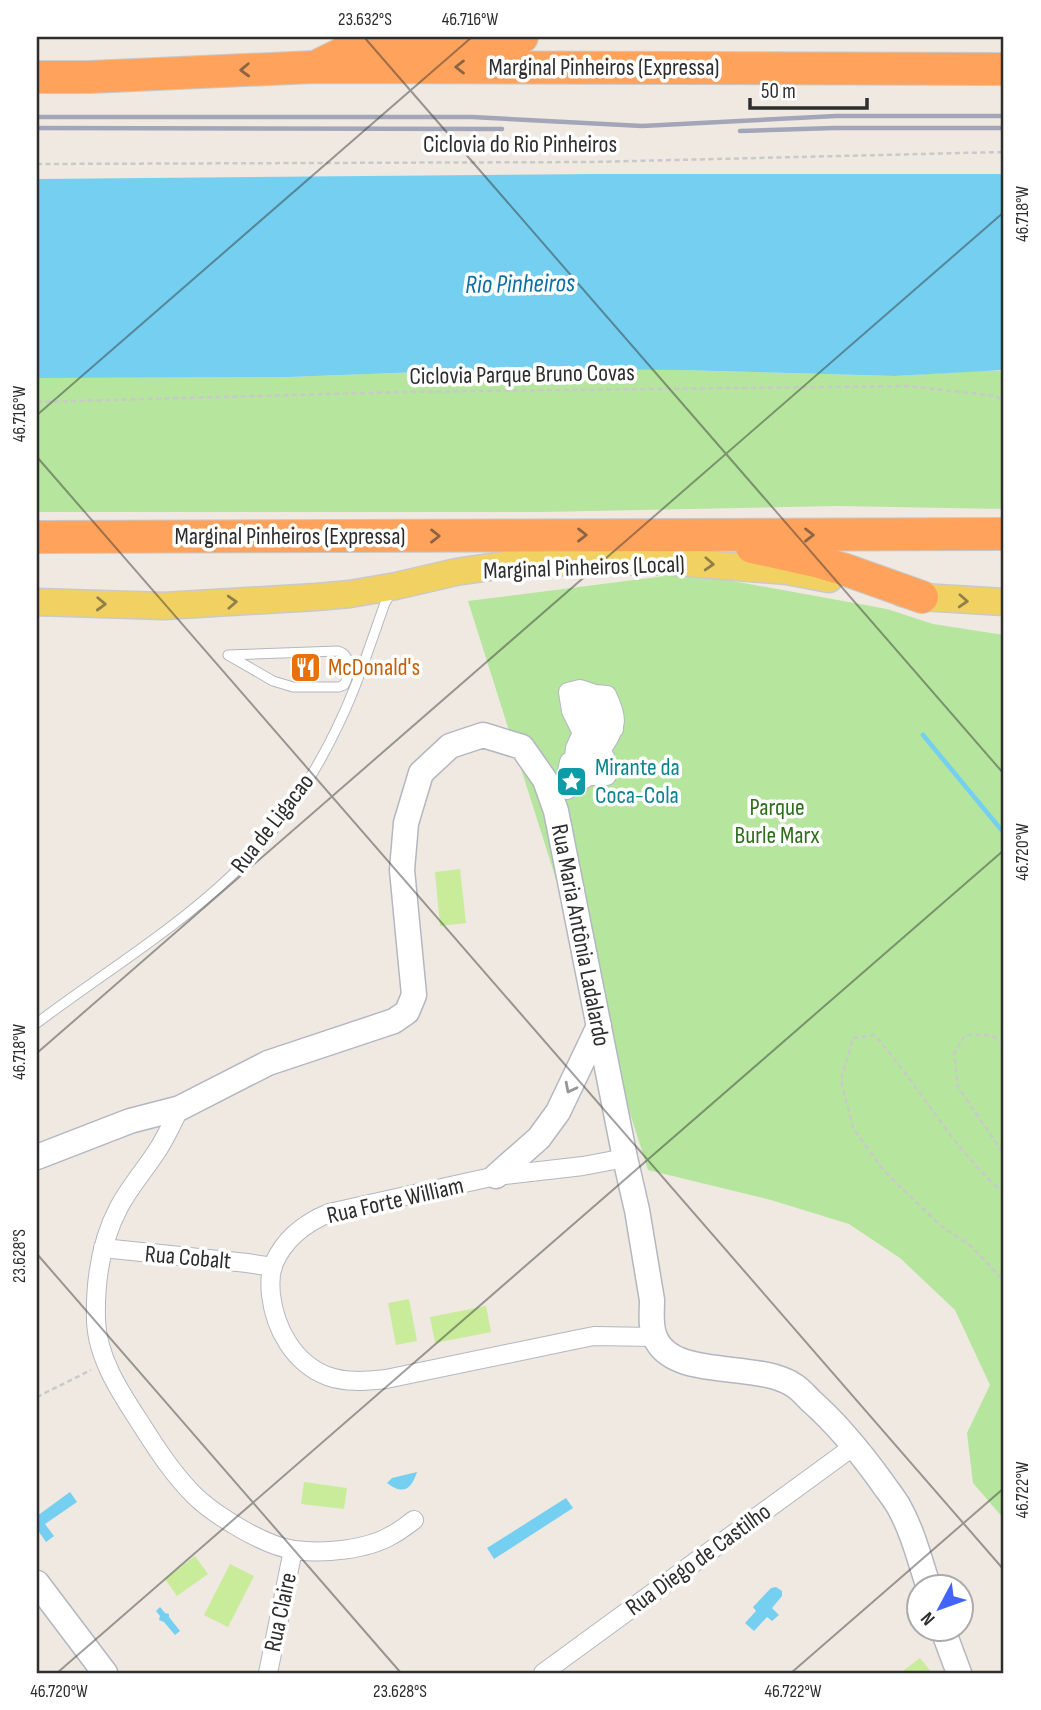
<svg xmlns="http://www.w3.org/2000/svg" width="1041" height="1710" font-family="'Sofia Sans Condensed',sans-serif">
  <rect width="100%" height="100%" fill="#efe9e1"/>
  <g fill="#b6e59e">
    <path d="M501 369 679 370 895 376 975 371H1004V509L837 506 542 512H37V378L289 377Z"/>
    <path d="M689 573 887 609 933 624 1004 635V1519L973 1483 967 1433 990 1385 955 1310 900 1258 849 1224 771 1200 648 1170 468 601Z"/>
  </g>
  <g fill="#c9ec9a">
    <path d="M460 869 466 923 440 926 435 872Z"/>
    <path d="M409 1299 417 1341 396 1345 388 1303Z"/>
    <path d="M486 1306 491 1332 435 1343 430 1317Z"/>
    <path d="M304 1482 347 1488 344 1509 301 1504Z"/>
    <path d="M195 1556 208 1574 177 1596 165 1579Z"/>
    <path d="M230 1564 254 1576 228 1627 204 1615Z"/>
    <path d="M920 1658 932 1673H900Z"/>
  </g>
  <g fill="#75cff0">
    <path d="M599 174H1004V370L895 376 679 370 501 369 289 377 37 378V179Z"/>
    <path d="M417 1472C411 1490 403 1495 387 1483L392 1478Z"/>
    <path d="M70 1492 77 1502 45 1524 54 1536 46 1542 37 1529V1516Z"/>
    <path d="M566 1498 573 1508 494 1559 487 1548Z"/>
    <path d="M776 1587 782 1591V1596L772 1608 779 1615 772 1621 767 1617 754 1631 745 1623 756 1611 753 1607 771 1588Z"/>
    <path d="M160 1607 165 1613 169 1614V1617L180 1631 175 1635 164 1622 159 1620 160 1616 156 1611Z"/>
  </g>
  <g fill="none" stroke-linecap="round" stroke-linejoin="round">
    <path stroke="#75cff0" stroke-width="4.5" d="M923 735 1004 833"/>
    <defs>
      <g id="lane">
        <path d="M338 651C352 655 350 674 344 685L339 687H293L273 681 228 655Z"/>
        <path d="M37 1023C102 974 173 931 232 875 286 824 327 757 354 689 365 661 375 631 385 603L391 593"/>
      </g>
      <g id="street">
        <path d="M597 730 595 720 602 728 592 733 591 727 592 710C598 717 600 722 603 732L594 738 589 740 586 730 589 712 584 705 590 701 599 706 607 729 596 745 590 746 581 743C585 724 585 717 574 700L583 696 606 702 614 729 605 737 604 746C618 726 618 718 607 695L595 694 580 689 568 692 571 711 582 733 575 748 574 757 583 750H600L605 757 569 762 566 776 585 767 607 766V770L591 768 563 782 567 790 589 776H607"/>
        <path d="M180 1108C172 1123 165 1140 155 1154 143 1172 129 1188 119 1207 101 1241 95 1282 96 1320 97 1357 120 1392 139 1421 156 1448 174 1476 197 1498 218 1517 265 1546 294 1550 323 1554 367 1550 392 1535 400 1531 407 1525 414 1520"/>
        <path d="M625 1158 583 1166 496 1176 329 1213C305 1223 285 1238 274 1263 270 1272 270 1285 271 1295 275 1329 294 1363 327 1376 347 1383 365 1381 386 1379L574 1340 594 1336 655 1337"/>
        <path d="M103 1248 247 1263 273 1267"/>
        <path d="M268 1673 293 1550"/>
        <path d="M543 1673 854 1446"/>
      </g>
      <g id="secondary">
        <path d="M37 1157 130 1121 180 1108 268 1063 394 1021 407 1012 414 995 402 870 406 823 421 773 450 746 483 735 522 747 545 780 556 811 625 1158 637 1210 652 1300C652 1312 650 1326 655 1337 672 1381 758 1360 795 1386 801 1390 806 1396 811 1401 837 1424 860 1452 881 1481 887 1490 894 1498 899 1507 913 1532 920 1561 929 1588"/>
        <path d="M496 1176 539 1138 558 1112 599 1026"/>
        <path d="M37 1583 105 1673"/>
        <path d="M943 1630 959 1673"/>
      </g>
      <g id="primary">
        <path d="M902 593 922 597 1004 602"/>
        <path d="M37 602 164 606 316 597 350 594 396 586 456 572 518 563 664 561 787 571 829 579"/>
      </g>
      <g id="highway">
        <path d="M321 64 362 44 522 37"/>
        <path d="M37 77H90L314 67 1004 69"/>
        <path d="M37 537 1004 534"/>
        <path d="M752 547 816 561 846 570 922 597"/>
      </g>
    </defs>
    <use href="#lane" stroke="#b4b7c1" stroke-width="11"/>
    <use href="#street" stroke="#b4b7c1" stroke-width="20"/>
    <use href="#secondary" stroke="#b4b7c1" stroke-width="27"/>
    <use href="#primary" stroke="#c9c9c9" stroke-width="29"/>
    <use href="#highway" stroke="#c9c9c9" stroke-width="34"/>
    <g stroke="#c9c9c9" stroke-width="2.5" stroke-dasharray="5 3.5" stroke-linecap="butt">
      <path d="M37 164 592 162 1004 152"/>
      <path d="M37 402 401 392 907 386 996 396 1004 403"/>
      <path d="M1004 1043 990 1035H965L954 1053 958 1087 1004 1154"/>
      <path d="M1004 1193C967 1162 940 1120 911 1081 899 1065 888 1050 874 1035L853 1038 841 1080 853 1128 884 1171 941 1226 971 1246 1004 1281"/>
      <path d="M37 1397 91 1370"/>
    </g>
    <use href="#lane" stroke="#fff" stroke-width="9"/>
    <use href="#street" stroke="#fff" stroke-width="18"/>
    <use href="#secondary" stroke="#fff" stroke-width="24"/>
    <use href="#primary" stroke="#f2d163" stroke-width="26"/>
    <use href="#highway" stroke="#ffa35c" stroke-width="32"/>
    <g stroke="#a3a6b8" stroke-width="4.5">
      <path d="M37 117H472L642 126 836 116H1004"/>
      <path d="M37 128 502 129"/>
      <path d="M740 131 834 128H1004"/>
    </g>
  </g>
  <defs><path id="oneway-chevron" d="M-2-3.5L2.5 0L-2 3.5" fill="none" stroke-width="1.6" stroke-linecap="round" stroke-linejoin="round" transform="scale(1.75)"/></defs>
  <g stroke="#8c6343">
    <use href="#oneway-chevron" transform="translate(460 67) rotate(-180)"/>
    <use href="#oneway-chevron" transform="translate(245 70) rotate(178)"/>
    <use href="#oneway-chevron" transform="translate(582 535)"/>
    <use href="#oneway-chevron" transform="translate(809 535)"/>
    <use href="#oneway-chevron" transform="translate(435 536)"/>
  </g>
  <g stroke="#908048">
    <use href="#oneway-chevron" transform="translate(709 564) rotate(3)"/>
    <use href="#oneway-chevron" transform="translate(963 601) rotate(3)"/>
    <use href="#oneway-chevron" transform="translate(232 602) rotate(-3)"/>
    <use href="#oneway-chevron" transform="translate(101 604) rotate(2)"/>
  </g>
  <use stroke="#969696" href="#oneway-chevron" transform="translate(570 1088) rotate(117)"/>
  <path fill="none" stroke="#2e2e2e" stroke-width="2" stroke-opacity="0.45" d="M364 37 1004 774M37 415 472 37M37 457 1004 1570M37 1053 1004 212M37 1254 401 1673M57 1673 1004 850M791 1673 1004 1488"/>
  <defs>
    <symbol id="restaurant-square" viewBox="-11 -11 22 22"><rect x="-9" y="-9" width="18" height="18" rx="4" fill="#e8710a" stroke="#fff"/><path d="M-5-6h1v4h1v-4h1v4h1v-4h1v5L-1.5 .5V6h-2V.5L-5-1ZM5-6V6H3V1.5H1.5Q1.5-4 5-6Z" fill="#fff"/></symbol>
    <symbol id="sight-square" viewBox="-11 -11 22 22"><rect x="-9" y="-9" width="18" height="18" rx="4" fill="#0f9aa8" stroke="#fff"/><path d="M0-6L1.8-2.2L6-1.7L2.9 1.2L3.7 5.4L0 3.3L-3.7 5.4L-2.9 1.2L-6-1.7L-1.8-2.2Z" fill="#fff"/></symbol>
  </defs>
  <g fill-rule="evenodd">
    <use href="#restaurant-square" x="288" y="650" width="35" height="35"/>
    <use href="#sight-square" x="554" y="764" width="35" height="35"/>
  </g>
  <g text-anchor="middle" stroke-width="7" stroke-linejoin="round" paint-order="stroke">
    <g font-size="24" fill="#2e2e2e" stroke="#fff">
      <text x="604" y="75">Marginal Pinheiros (Expressa)</text>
      <text x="520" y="152">Ciclovia do Rio Pinheiros</text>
      <text transform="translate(522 374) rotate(-1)" y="8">Ciclovia Parque Bruno Covas</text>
      <text x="290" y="544">Marginal Pinheiros (Expressa)</text>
      <text transform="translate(584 567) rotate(-2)" y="8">Marginal Pinheiros (Local)</text>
      <text transform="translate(272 823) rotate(-52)" y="8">Rua de Ligacao</text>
      <text transform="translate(581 935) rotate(79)" y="8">Rua Maria Antônia Ladalardo</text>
      <text transform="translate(395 1200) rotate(-13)" y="8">Rua Forte William</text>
      <text transform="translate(188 1257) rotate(5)" y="8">Rua Cobalt</text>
      <text transform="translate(698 1559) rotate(-36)" y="8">Rua Diego de Castilho</text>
      <text transform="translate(280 1612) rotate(-78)" y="8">Rua Claire</text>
    </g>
    <g font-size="24" fill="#c56008" stroke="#fff" text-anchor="start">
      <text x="328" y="675">McDonald's</text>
    </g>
    <g font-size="24" fill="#0d838f" stroke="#fff" text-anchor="start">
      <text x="595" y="775">Mirante da<tspan x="595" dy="28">Coca-Cola</tspan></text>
    </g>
    <g font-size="24" fill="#2c6e1b" stroke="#fff">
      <text x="777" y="815">Parque<tspan x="777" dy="28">Burle Marx</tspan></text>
    </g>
    <g font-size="26" font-style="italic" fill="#0d6fa3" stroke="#fff">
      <text transform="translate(520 283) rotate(-1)" y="9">Rio Pinheiros</text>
    </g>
  </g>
  <rect width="1041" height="1710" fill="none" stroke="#ffffff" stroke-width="77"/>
  <g transform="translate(940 1608) rotate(229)"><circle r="33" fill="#ffffff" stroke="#ababab" stroke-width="2"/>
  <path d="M0-5L12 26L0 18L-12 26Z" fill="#4264fb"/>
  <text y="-10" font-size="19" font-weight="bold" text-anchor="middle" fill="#2e2e2e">N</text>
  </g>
  <path d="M750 98v10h117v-10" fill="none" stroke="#2e2e2e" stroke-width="3.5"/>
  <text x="761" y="98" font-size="21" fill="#2e2e2e" stroke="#ffffff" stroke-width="5" paint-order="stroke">50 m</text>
  <rect x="38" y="38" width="964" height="1634" fill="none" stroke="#2e2e2e" stroke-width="2.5"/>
  <g font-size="18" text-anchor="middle" fill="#2e2e2e">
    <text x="365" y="25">23.632°S</text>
    <text x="470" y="25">46.716°W</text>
    <text transform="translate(1022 214) rotate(-90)" y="6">46.718°W</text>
    <text transform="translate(19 414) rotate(-90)" y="6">46.716°W</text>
    <text transform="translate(1022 852) rotate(-90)" y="6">46.720°W</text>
    <text transform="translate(19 1052) rotate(-90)" y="6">46.718°W</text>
    <text transform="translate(19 1256) rotate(-90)" y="6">23.628°S</text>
    <text transform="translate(1022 1490) rotate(-90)" y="6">46.722°W</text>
    <text x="59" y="1697">46.720°W</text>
    <text x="400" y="1697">23.628°S</text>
    <text x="793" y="1697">46.722°W</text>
  </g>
</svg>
